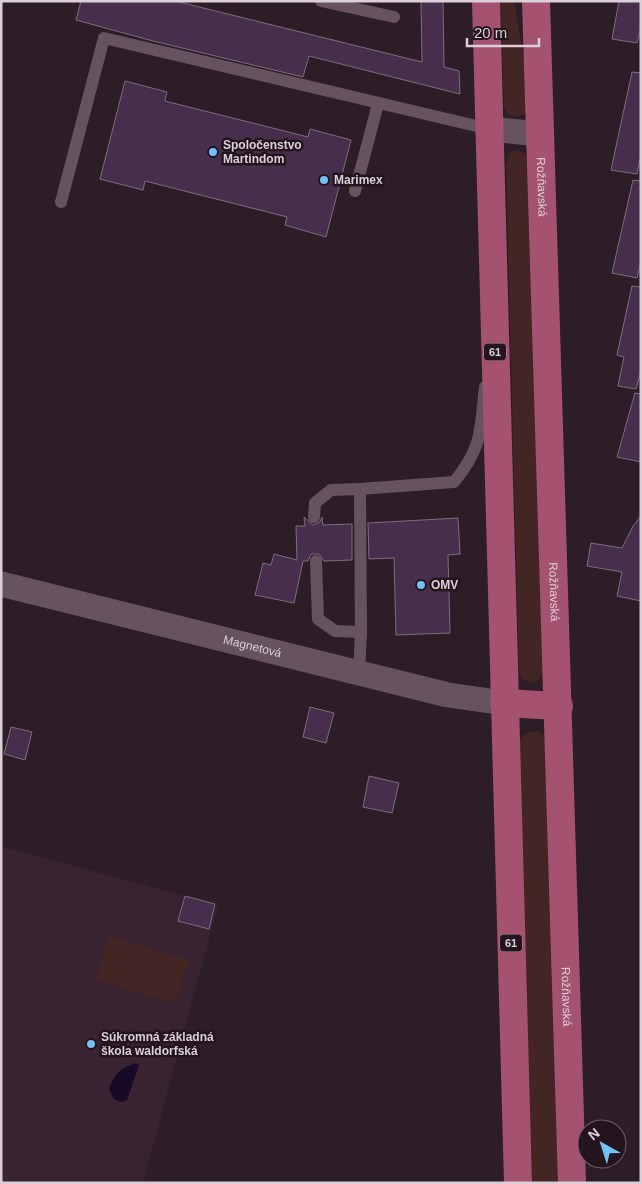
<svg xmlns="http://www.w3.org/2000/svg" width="642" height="1184" font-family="Arial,sans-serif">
  <rect width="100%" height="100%" fill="#2d1d27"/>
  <path fill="#392331" d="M1 846 218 905 143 1183H1Z"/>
  <g fill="#432524">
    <path d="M501 1H514L525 66 526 114 515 117 508 114 504 107Z"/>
    <path d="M517 150 525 154 528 160 545 671 538 680 531 684 523 679 519 673 506 164 509 153Z"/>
    <path d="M537 731 545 736 562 1183H532L519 741 526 733Z"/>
    <path d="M109 936 189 960 176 1003 96 980Z"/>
  </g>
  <path fill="#170a28" d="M136 1063 139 1065 127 1100 121 1102 114 1099 109 1089C114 1074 121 1067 136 1063Z"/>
  <g fill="#472e4c" stroke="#7c6e7f">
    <path d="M81 1H175L422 62 421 1H443L444 67 459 71 460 94 309 56 303 77 153 41 76 20Z"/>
    <path d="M619 1H641V27L637 43 612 39Z"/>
    <path d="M632 72 641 73V155L637 174 611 170Z"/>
    <path d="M125 81 167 92 165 101 308 137 310 129 351 140 326 237 285 225 287 217 145 181 143 190 100 179Z"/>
    <path d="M633 180 641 181V262L637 278 612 273Z"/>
    <path d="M632 286 641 287V371L636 389 618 386 624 357 617 355Z"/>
    <path d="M635 393 641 394V462L617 457Z"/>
    <path d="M641 516V601L617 596 622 572 587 566 591 543 622 548 633 526Z"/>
    <path d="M304 517 313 525 320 522 322 517 323 525 352 524V560L324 561 319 554H311L308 561H303L294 603 255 595 263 563 271 565 274 554 297 560 296 526H305Z"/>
    <path d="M458 518 460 554 448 555 450 633 396 635 394 558 369 559 368 523Z"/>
    <path d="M310 707 334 713 326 743 303 737Z"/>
    <path d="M11 727 32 732 25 760 4 754Z"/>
    <path d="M369 776 399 783 392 813 363 807Z"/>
    <path d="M185 896 215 904 209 929 178 921Z"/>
  </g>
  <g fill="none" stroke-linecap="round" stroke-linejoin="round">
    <g stroke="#66535f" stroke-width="12">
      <path d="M321 1 394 17"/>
      <path d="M355 191 378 104"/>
      <path d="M61 202 104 38 489 129"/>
      <path d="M314 517 315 503 331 490 360 489"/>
      <path d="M316 561 318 619 335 631 361 632"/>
      <path d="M359 674 361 632 360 489 454 482C483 447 480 430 485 387"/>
    </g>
    <g stroke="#66535f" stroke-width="25">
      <path d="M489 129 540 134"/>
      <path id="s1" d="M1 584 448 695 504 703"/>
    </g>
    <g stroke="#a55271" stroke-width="28">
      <path d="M486 1 518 1183"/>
      <path id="s2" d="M536 1 572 1183"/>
      <path d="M504 703 559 706"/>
    </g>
  </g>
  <g fill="#72c1f5" stroke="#23141e" stroke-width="2">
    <circle cx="213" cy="152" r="5"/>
    <circle cx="324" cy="180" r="5"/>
    <circle cx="421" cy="585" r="5"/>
    <circle cx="91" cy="1044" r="5"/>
  </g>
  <g text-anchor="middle" stroke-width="5" stroke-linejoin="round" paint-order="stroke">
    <g fill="#23141e" stroke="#a498a0" stroke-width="1">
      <rect x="484" y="343.5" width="22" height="17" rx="4"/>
      <rect x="500" y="934.5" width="22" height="17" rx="4"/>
    </g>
    <g font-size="11" font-weight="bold" fill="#dbd0d7">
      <text x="495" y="356">61</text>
      <text x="511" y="947">61</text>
    </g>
    <g font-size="12" font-weight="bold" fill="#dbd0d7" stroke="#23141e" text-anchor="start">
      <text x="223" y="149">Spoločenstvo<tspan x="223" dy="14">Martindom</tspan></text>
      <text x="334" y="184">Marimex</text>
      <text x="431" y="589">OMV</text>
      <text x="101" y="1041">Súkromná základná<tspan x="101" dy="14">škola waldorfská</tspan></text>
    </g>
    <g font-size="12" fill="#dbd0d7" stroke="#23141e">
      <text dy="4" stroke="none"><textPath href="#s2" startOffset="186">Rožňavská</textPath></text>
      <text dy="4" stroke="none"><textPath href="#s2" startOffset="591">Rožňavská</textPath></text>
      <text dy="4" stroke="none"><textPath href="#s1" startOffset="259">Magnetová</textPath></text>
      <text dy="4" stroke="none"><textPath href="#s2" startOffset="996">Rožňavská</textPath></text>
    </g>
  </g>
  <rect width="642" height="1184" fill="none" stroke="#dbd0d7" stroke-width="5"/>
  <g transform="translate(602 1144) rotate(321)"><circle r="24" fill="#23141e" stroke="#6d5f68"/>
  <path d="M0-4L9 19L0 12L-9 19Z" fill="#72c1f5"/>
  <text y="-8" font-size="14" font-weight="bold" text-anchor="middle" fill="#dbd0d7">N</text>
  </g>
  <path d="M467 38v8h72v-8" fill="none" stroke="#dbd0d7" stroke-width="2.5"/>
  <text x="474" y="38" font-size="15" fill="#dbd0d7" stroke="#23141e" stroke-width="4" paint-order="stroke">20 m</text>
</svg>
